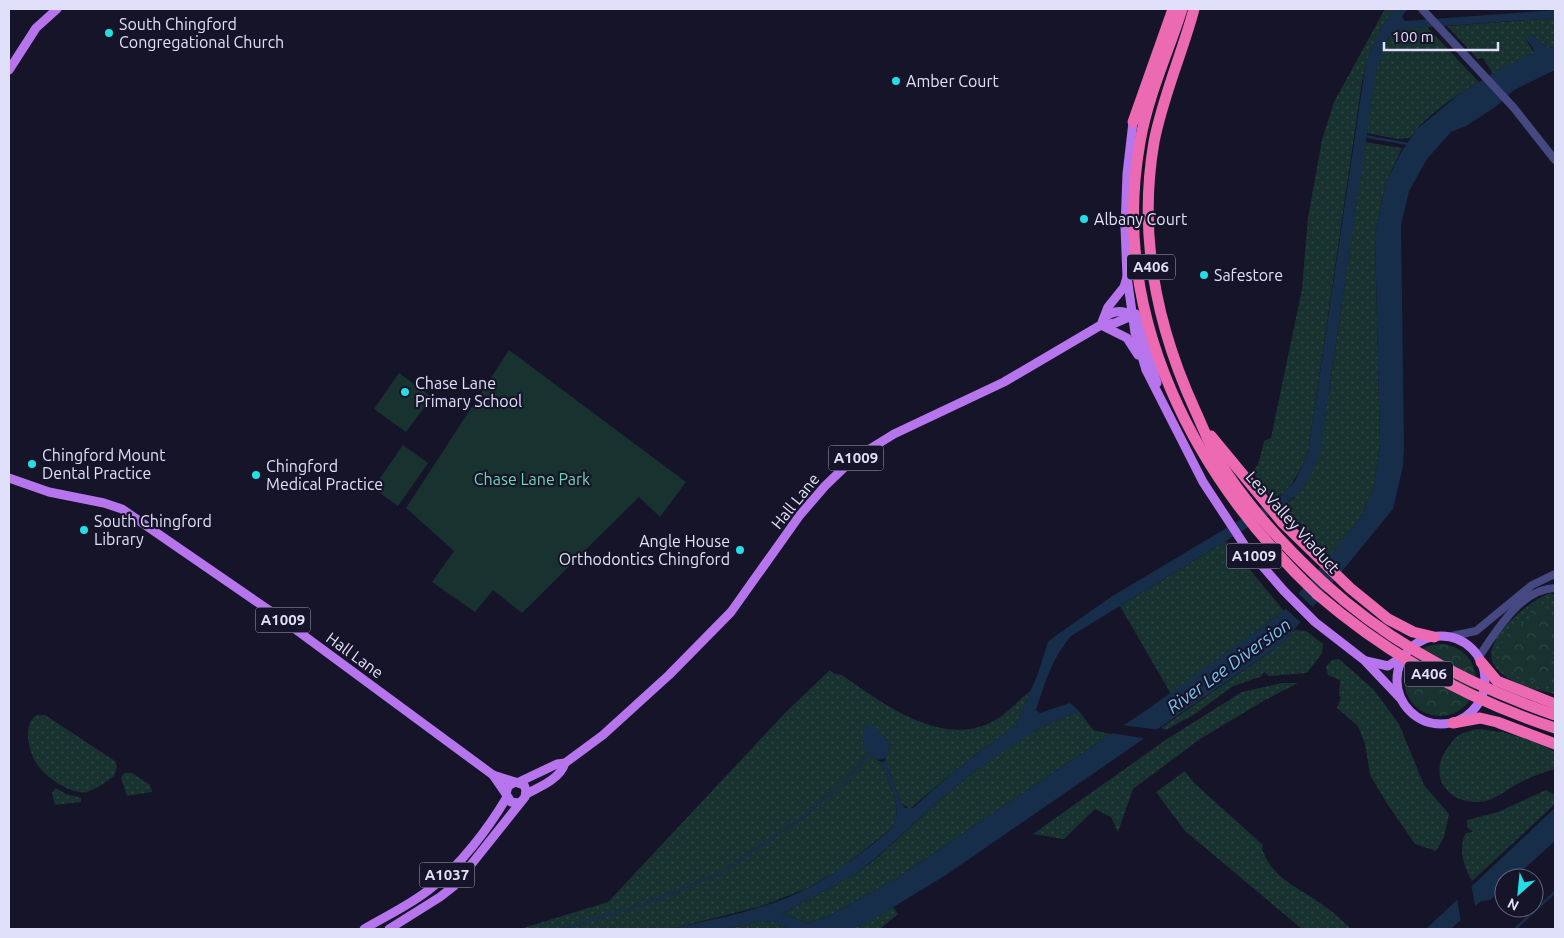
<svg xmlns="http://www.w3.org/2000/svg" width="1564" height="938" font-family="Ubuntu,sans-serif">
  <defs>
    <pattern id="grass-dots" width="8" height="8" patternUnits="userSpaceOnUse" patternTransform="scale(1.25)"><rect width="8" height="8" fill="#18322f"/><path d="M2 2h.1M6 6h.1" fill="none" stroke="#2e4644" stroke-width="1.8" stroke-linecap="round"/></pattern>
    <pattern id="forest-crowns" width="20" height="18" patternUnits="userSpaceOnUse" patternTransform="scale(1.25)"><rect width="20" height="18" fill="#18322f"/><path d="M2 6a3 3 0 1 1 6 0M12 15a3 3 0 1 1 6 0" fill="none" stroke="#2e4644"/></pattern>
  </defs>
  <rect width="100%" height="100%" fill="#161429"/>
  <g fill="url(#grass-dots)">
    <path d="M1385 9H1394C1378 32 1367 55 1362 82L1308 453C1302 467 1288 498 1271 498L1252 471 1258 465 1264 441 1271 438 1302 289 1308 218 1322 140 1334 102Z"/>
    <path d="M1555 18V47L1548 48 1531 35 1526 39 1534 53 1493 74 1483 58 1478 59 1447 26Z"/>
    <path d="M1427 27 1479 82C1455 96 1426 115 1410 138L1398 139 1367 133C1370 109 1373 45 1396 32 1405 27 1417 28 1427 27Z"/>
    <path d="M1365 142 1402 148 1386 182 1375 234 1380 445 1374 487 1360 519 1328 559 1283 506 1294 498 1329 393Z"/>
    <path d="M1226 541 1284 611 1171 694 1120 606Z"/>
    <path d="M1550 593 1555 595V694C1536 690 1509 684 1496 668 1475 643 1530 600 1550 593Z"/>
    <path d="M1294 630 1306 631 1323 644 1322 653 1307 673 1269 676 1264 672 1260 677 1233 686 1195 714 1166 730 1161 728 1284 642Z"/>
    <path d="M1339 659 1374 690 1399 724 1424 785 1449 814 1444 837 1436 851 1415 844 1388 805 1370 775 1365 744 1358 726 1337 708 1341 697 1339 696 1340 680 1328 675 1326 667 1332 660Z"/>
    <path d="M830 670 834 674 842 675C882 703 941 748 992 722 1006 715 1019 700 1031 690L1016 725 953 772 910 809 901 803 885 761 890 743 875 759 881 762C888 782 904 807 893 827L843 867 808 888 762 906 671 929H520L608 902 786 712Z"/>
    <path d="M1282 683H1298L1265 700 1200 739 1133 789 1118 832 1111 817 1095 809 1064 839 1033 834 1167 739 1242 692Z"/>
    <path d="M1079 711 1093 730 1111 734 894 880 827 917 808 923 782 914 855 874 877 858 936 803 975 771 1014 743 1042 727Z"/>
    <path d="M37 715H45L115 761 117 767 114 776C106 782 96 789 87 792 71 795 45 777 37 764 28 751 22 724 37 715Z"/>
    <path d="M1477 729 1503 732 1536 742 1555 752V769C1544 772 1530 777 1519 783 1507 789 1493 802 1478 802 1445 803 1427 773 1449 746 1452 742 1455 737 1459 735 1464 732 1471 731 1477 729Z"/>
    <path d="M1185 771 1193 782 1263 845 1262 848C1271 880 1303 889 1327 908 1336 914 1343 922 1351 929H1302L1185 831 1156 792Z"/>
    <path d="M124 773H132L150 785 152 792 127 796 121 778Z"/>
    <path d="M56 788 66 794 81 798V802L55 805 52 793Z"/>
    <path d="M1546 790 1555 795V804L1472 881C1465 868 1457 849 1466 833L1473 832 1467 827V820L1498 812Z"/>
    <path d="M893 907 898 914 880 929H852Z"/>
    <path d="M762 921 773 922 790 929H726Z"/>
  </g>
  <g fill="url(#forest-crowns)">
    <path d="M1534 606 1548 610 1554 614 1555 631 1551 664 1555 677 1553 687 1543 685 1503 668 1501 645C1512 627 1511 628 1529 622V613Z"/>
    <circle cx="1440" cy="680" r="36"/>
  </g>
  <g fill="#18322f">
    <path d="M509 350 686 482 660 517 639 497 522 613 493 590 475 612 432 582 454 551 406 508Z"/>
    <path d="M399 373 432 397 406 432 374 409Z"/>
    <path d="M403 445 428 463 398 506 373 488Z"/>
  </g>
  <g fill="#162e4a">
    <path d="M1394 9H1407L1402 17 1405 21 1555 10V18L1403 29 1388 38 1376 72 1320 453C1312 476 1302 492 1283 506L1071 636C1052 658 1045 683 1036 710L1040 713 1070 703 1079 711 1042 727 1011 746 975 771 936 803 876 858 855 874 782 914 808 923 827 917 894 880 1151 707 1284 611 1360 519 1374 487 1380 445 1375 234 1386 182 1402 151 1416 130 1458 95 1502 68 1534 53 1533 48 1526 39 1531 34 1548 48 1555 47V70L1514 90 1494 108 1466 126 1451 132 1427 159 1409 191 1401 225 1404 446 1403 466 1393 509 1284 642 946 875 877 917 852 929H790L773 922 762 921 726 929H671C718 918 767 910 810 887 840 870 867 850 893 827 904 807 888 782 881 762L885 761 901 803 905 808H913L953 772 1016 725 1037 676 1048 642 1058 634 1111 597 1280 496 1295 481 1308 453 1366 62 1379 32Z"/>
    <path d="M873 724 890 744 886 758 878 760C863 754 860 741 864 727Z"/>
    <path d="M1555 808V841L1514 878H1504V887L1490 900 1481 901 1451 929H1426Z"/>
  </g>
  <g fill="#161429">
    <path d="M1297 592 1315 609 1302 624 1284 607Z"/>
    <path d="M1121 725 1161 730 1149 739 1111 733Z"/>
    <path d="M1471 884 1476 910 1461 924 1457 897Z"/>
  </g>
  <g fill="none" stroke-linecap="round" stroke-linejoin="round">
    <g stroke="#162e4a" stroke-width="2.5">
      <path d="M1364 136 1408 144"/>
      <path d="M562 929 648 903 720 873 803 817 841 785 869 755"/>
      <path d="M1515 929 1555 892"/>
    </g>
    <g stroke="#454881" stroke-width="8">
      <path d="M1422 9 1514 108 1555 160"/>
      <path d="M1447 637 1476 631 1532 585 1555 574"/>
      <path d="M1478 658C1496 632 1520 589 1555 588"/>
    </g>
    <g stroke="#b775ed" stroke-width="9">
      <path d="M9 70 36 28 57 9"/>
      <path d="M1133 122 1127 174 1125 227 1127 277 1135 333 1146 370 1203 482 1245 546 1284 591 1315 622 1364 660 1400 698"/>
      <path d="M1104 318C1113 310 1122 310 1132 315"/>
      <path d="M1138 319 1157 383"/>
      <path d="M1101 325 1127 338 1138 355"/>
      <path d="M1102 325 1115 323 1136 314"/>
      <path d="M9 478 49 492 104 503 122 509 276 615 493 775 515 782"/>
      <circle cx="1441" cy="680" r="44"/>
      <path d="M1366 661 1388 666 1402 657"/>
      <path d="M493 775 506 794"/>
      <path d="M519 782 557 764 565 763 603 735 669 675 731 612 800 515 825 486 852 460 894 434 1004 382 1101 325 1108 307 1124 287 1127 277"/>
      <path d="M526 794C540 787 560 779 565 763"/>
      <path d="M364 929C386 916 410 905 430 889 460 866 488 829 507 797"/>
      <path d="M389 929 440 897 454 886 525 797 526 790 524 785 515 782 508 786 506 794 511 802 519 803"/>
    </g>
    <g stroke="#ec6ab2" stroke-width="11">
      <path d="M1182 9C1168 53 1148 95 1140 142 1109 316 1194 477 1317 594"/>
      <path d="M1194 9C1182 54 1163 96 1154 142 1138 235 1156 325 1195 410 1203 427 1209 445 1219 461 1247 506 1286 548 1325 584"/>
      <path d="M1133 122 1173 9"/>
      <path d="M1211 436 1282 522 1350 588 1388 619 1413 632 1434 637"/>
      <path d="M1481 662 1497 681 1555 704"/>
      <path d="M1453 723 1480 718 1497 722 1555 744"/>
    </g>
    <g stroke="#ec6ab2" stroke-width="11">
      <path d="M1325 584C1391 644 1471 686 1555 715"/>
      <path d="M1317 594C1388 655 1466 699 1555 728"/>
    </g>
  </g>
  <g fill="#24dee3" stroke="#161429" stroke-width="2">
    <circle cx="109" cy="33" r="5"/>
    <circle cx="896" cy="81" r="5"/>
    <circle cx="1084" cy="219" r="5"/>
    <circle cx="1204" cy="275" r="5"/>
    <circle cx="405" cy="392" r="5"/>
    <circle cx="32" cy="464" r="5"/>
    <circle cx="256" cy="475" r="5"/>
    <circle cx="84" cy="530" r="5"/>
    <circle cx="740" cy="550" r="5"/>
  </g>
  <g text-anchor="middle" stroke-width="4.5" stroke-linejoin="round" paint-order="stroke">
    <g fill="#161429" stroke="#a4a3bc" stroke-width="1">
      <rect x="1127" y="254.5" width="48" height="25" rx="4"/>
      <rect x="828.5" y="445.5" width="55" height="25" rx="4"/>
      <rect x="1226.5" y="543.5" width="55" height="25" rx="4"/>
      <rect x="255.5" y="607.5" width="55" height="25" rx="4"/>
      <rect x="1405" y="661.5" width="48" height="25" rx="4"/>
      <rect x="419.5" y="862.5" width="55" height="25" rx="4"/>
    </g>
    <g font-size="15" font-weight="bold" fill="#e1e0fb">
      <text x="1151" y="272">A406</text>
      <text x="856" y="463">A1009</text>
      <text x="1254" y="561">A1009</text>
      <text x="283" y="625">A1009</text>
      <text x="1429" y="679">A406</text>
      <text x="447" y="880">A1037</text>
    </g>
    <g font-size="16" fill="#e1e0fb" stroke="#161429" text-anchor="start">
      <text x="119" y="30">South Chingford<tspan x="119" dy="18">Congregational Church</tspan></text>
      <text x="906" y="87">Amber Court</text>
      <text x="1094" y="225">Albany Court</text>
      <text x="1214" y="281">Safestore</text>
      <text x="415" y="389">Chase Lane<tspan x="415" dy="18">Primary School</tspan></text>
      <text x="42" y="461">Chingford Mount<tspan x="42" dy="18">Dental Practice</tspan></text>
      <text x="266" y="472">Chingford<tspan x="266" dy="18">Medical Practice</tspan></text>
      <text x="94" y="527">South Chingford<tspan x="94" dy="18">Library</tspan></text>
      <text x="730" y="547" text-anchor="end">Angle House<tspan x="730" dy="18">Orthodontics Chingford</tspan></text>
    </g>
    <g font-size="16" fill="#74d3b4" stroke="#161429">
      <text x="532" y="485">Chase Lane Park</text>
    </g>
    <g font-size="16" fill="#e1e0fb" stroke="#161429">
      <text transform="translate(795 501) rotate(-51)" y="6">Hall Lane</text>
      <text transform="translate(1293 522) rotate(48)" y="6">Lea Valley Viaduct</text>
      <text transform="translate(355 655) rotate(36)" y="6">Hall Lane</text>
    </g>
    <g font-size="18" font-style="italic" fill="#7bc2ee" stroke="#161429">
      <text transform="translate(1229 666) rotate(-36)" y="6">River Lee Diversion</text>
    </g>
  </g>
  <rect width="1564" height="938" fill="none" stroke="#e1e0fb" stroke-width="20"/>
  <g transform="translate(1519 893) rotate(207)"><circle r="24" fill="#161429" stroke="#67667d"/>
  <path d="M0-4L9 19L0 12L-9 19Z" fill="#24dee3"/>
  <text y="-8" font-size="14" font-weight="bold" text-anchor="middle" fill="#e1e0fb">N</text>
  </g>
  <path d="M1384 42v8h114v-8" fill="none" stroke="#e1e0fb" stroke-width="2.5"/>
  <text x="1392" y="42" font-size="15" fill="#e1e0fb" stroke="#161429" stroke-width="4" paint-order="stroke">100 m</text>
</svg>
